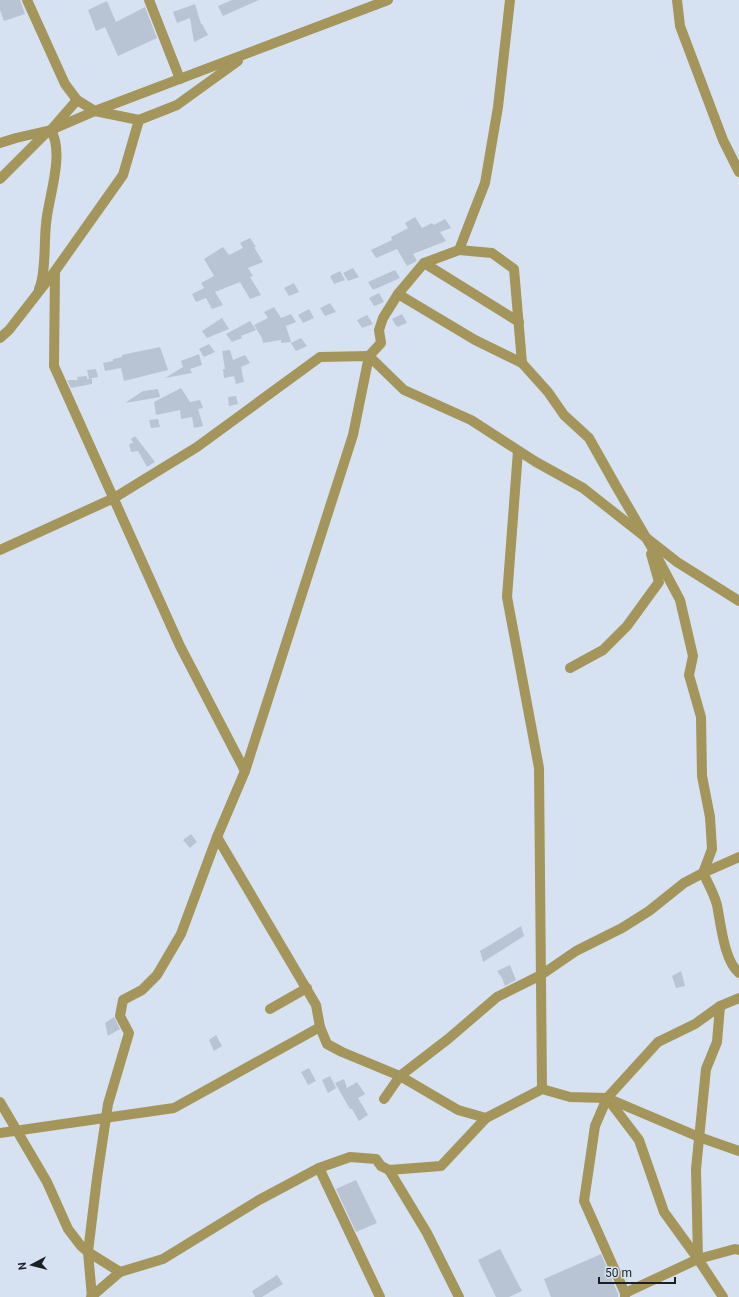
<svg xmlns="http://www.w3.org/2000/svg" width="739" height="1297" font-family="Roboto,sans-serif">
  <rect width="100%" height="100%" fill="#d6e2f2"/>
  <g fill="#b8c4d4">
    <path d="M0 0H20L25 14 4 21 0 10Z"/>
    <path d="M232 0H259L223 16 218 6Z"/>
    <path d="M107 1 116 22 145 7 157 38 118 56 105 27 96 31 88 10Z"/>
    <path d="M195 4 201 24H202L208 35 194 42 190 18 177 23 173 12Z"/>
    <path d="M415 217 422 228 432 223 434 225 445 219 451 228 440 232 446 241 413 254 417 261 407 266 397 249 376 258 371 250 392 240 391 237 408 228 405 223Z"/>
    <path d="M250 238 256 247H254L263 262 248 268 253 276 250 277 261 295 250 299 240 282 215 292 223 305 212 309 206 298 196 302 192 294 204 288 201 283 214 276 204 259 223 247 229 255 243 248 240 243Z"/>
    <path d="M353 268 359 277 348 281 343 273Z"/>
    <path d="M395 270 400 278 373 290 368 282Z"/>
    <path d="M340 271 345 280 334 284 330 276Z"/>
    <path d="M294 283 299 292 289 296 284 288Z"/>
    <path d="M379 293 384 302 374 306 369 298Z"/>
    <path d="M330 303 336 312 325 316 320 308Z"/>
    <path d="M274 307 281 318 291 314 296 322 286 326 291 342 281 343V340L263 343 262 338 254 325 268 318 264 312Z"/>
    <path d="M309 309 314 318 303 323 298 315Z"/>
    <path d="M402 314 407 323 397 327 392 319Z"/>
    <path d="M367 315 373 324 362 328 357 320Z"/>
    <path d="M222 318 229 329 207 338 202 331Z"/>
    <path d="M250 321 256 330 241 336 242 338 232 342 226 334Z"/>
    <path d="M301 338 307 346 296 351 291 343Z"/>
    <path d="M209 344 215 352 204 357 199 349Z"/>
    <path d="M160 347 168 370 124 381 121 368 105 371 103 363 113 361V359L122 357V355L131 353Z"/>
    <path d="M230 350 233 360 245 355 250 363 241 367 244 382 236 384 234 376 224 378 223 369H225L222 351Z"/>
    <path d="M199 354 202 365 190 369 192 373 165 378 183 367 181 361Z"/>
    <path d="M96 369 98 377 89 379 87 370Z"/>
    <path d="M87 376V379H92V384L71 388 67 380H78L77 377Z"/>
    <path d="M181 388 190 402 200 400 203 408 198 409 203 426 194 428 192 417 181 419 180 410 156 415 154 402Z"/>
    <path d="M158 389 160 397 125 403 143 391Z"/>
    <path d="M236 396 238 404 229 406 228 397Z"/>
    <path d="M158 419 160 427 151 428 149 420Z"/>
    <path d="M135 436 155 462 147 467 138 451 131 452 129 444 133 443 131 439Z"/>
    <path d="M191 834 197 842 190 848 183 840Z"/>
    <path d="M521 926 524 936 483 962 480 951Z"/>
    <path d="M510 965 516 980 505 986 502 978 497 971Z"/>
    <path d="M681 971 685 986 676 988 672 976Z"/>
    <path d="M114 1017 120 1029 108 1036 105 1023Z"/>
    <path d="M216 1035 222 1046 214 1051 209 1040Z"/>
    <path d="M309 1068 316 1081 308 1085 301 1072Z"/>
    <path d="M330 1076 336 1088 328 1093 322 1080Z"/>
    <path d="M344 1079 347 1088 357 1082 365 1094 358 1098 368 1115 359 1121 352 1109H350L335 1083Z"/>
    <path d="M356 1180 377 1223 356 1232 336 1189Z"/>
    <path d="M500 1249 522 1291 509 1297H496L478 1260Z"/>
    <path d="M601 1254 618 1294V1297H551L544 1279Z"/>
    <path d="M277 1275 283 1284 262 1297H255L252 1291Z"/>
  </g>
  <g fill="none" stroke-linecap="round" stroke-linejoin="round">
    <g stroke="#a4955a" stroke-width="10">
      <path d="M27 0 65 84 77 100 95 111 388 0"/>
      <path d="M149 0 180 79"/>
      <path d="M677 0 680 26 723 140 739 172"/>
      <path d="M0 143 16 138 51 130 95 111 139 120"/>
      <path d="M0 179 44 135 51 130 77 100"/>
      <path d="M459 250 492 253 514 269 522 363"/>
      <path d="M424 263 519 322"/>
      <path d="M55 271 54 366 180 646 245 771"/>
      <path d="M39 289C46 275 44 241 46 224 48 198 65 155 51 130"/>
      <path d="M398 294 475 340 522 363 548 392 564 415 589 438 616 486 655 553 680 600 693 656 689 675 701 717 702 776 710 817 712 849 703 873C708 883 714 894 717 905 721 925 724 960 739 973"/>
      <path d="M0 338 9 330 55 271 123 175 139 120 177 105 238 61"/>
      <path d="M518 451 507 597 539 768 542 1089"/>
      <path d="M0 550 114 498 197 447 320 357 369 356 404 390 471 420 536 462 583 488 677 562 739 601"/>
      <path d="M570 668 603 650 627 626 659 582 651 554"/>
      <path d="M217 837 316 1005 320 1027 327 1044 342 1052 400 1076 458 1110 486 1118 542 1089 570 1097 607 1098 699 1137 739 1151"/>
      <path d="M270 1009 307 988"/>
      <path d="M607 1098 639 1140 664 1212 698 1259 723 1297"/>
      <path d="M384 1099 400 1076 448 1039 497 997 541 975 576 951 622 928 649 911 684 883 703 873 739 857"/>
      <path d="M0 1102 47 1182 68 1229 81 1246 88 1252 120 1272"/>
      <path d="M0 1133 174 1108 320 1027"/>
      <path d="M319 1168 380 1297"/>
      <path d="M389 1170 427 1233 459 1297"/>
      <path d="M698 1259 696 1169 706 1069 717 1042 720 1006"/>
      <path d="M625 1293 698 1259 735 1249 739 1250"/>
      <path d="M91 1297 120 1272 163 1259 259 1200 319 1168 350 1157 376 1159 381 1166 389 1170 441 1166 486 1118"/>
      <path d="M92 1297 88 1252 97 1178 108 1104 129 1033 120 1016 123 1000 142 990 157 975 181 934 217 837 245 771 353 435 369 356 381 343 379 330 383 318 398 294 424 263 459 250 485 183 498 107 510 0"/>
      <path d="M625 1297V1293L584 1201 595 1126 607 1098 658 1042 695 1024 720 1006 739 998"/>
    </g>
  </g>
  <g transform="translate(32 1265) rotate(263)" stroke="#d6e2f2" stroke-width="3" paint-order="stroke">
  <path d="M0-3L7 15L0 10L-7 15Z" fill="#1b2025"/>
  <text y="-6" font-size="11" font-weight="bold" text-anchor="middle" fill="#1b2025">N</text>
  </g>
  <path d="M599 1277v6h76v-6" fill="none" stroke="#1b2025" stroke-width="2"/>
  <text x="605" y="1277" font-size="12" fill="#1b2025" stroke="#d6e2f2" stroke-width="3" paint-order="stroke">50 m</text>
</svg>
